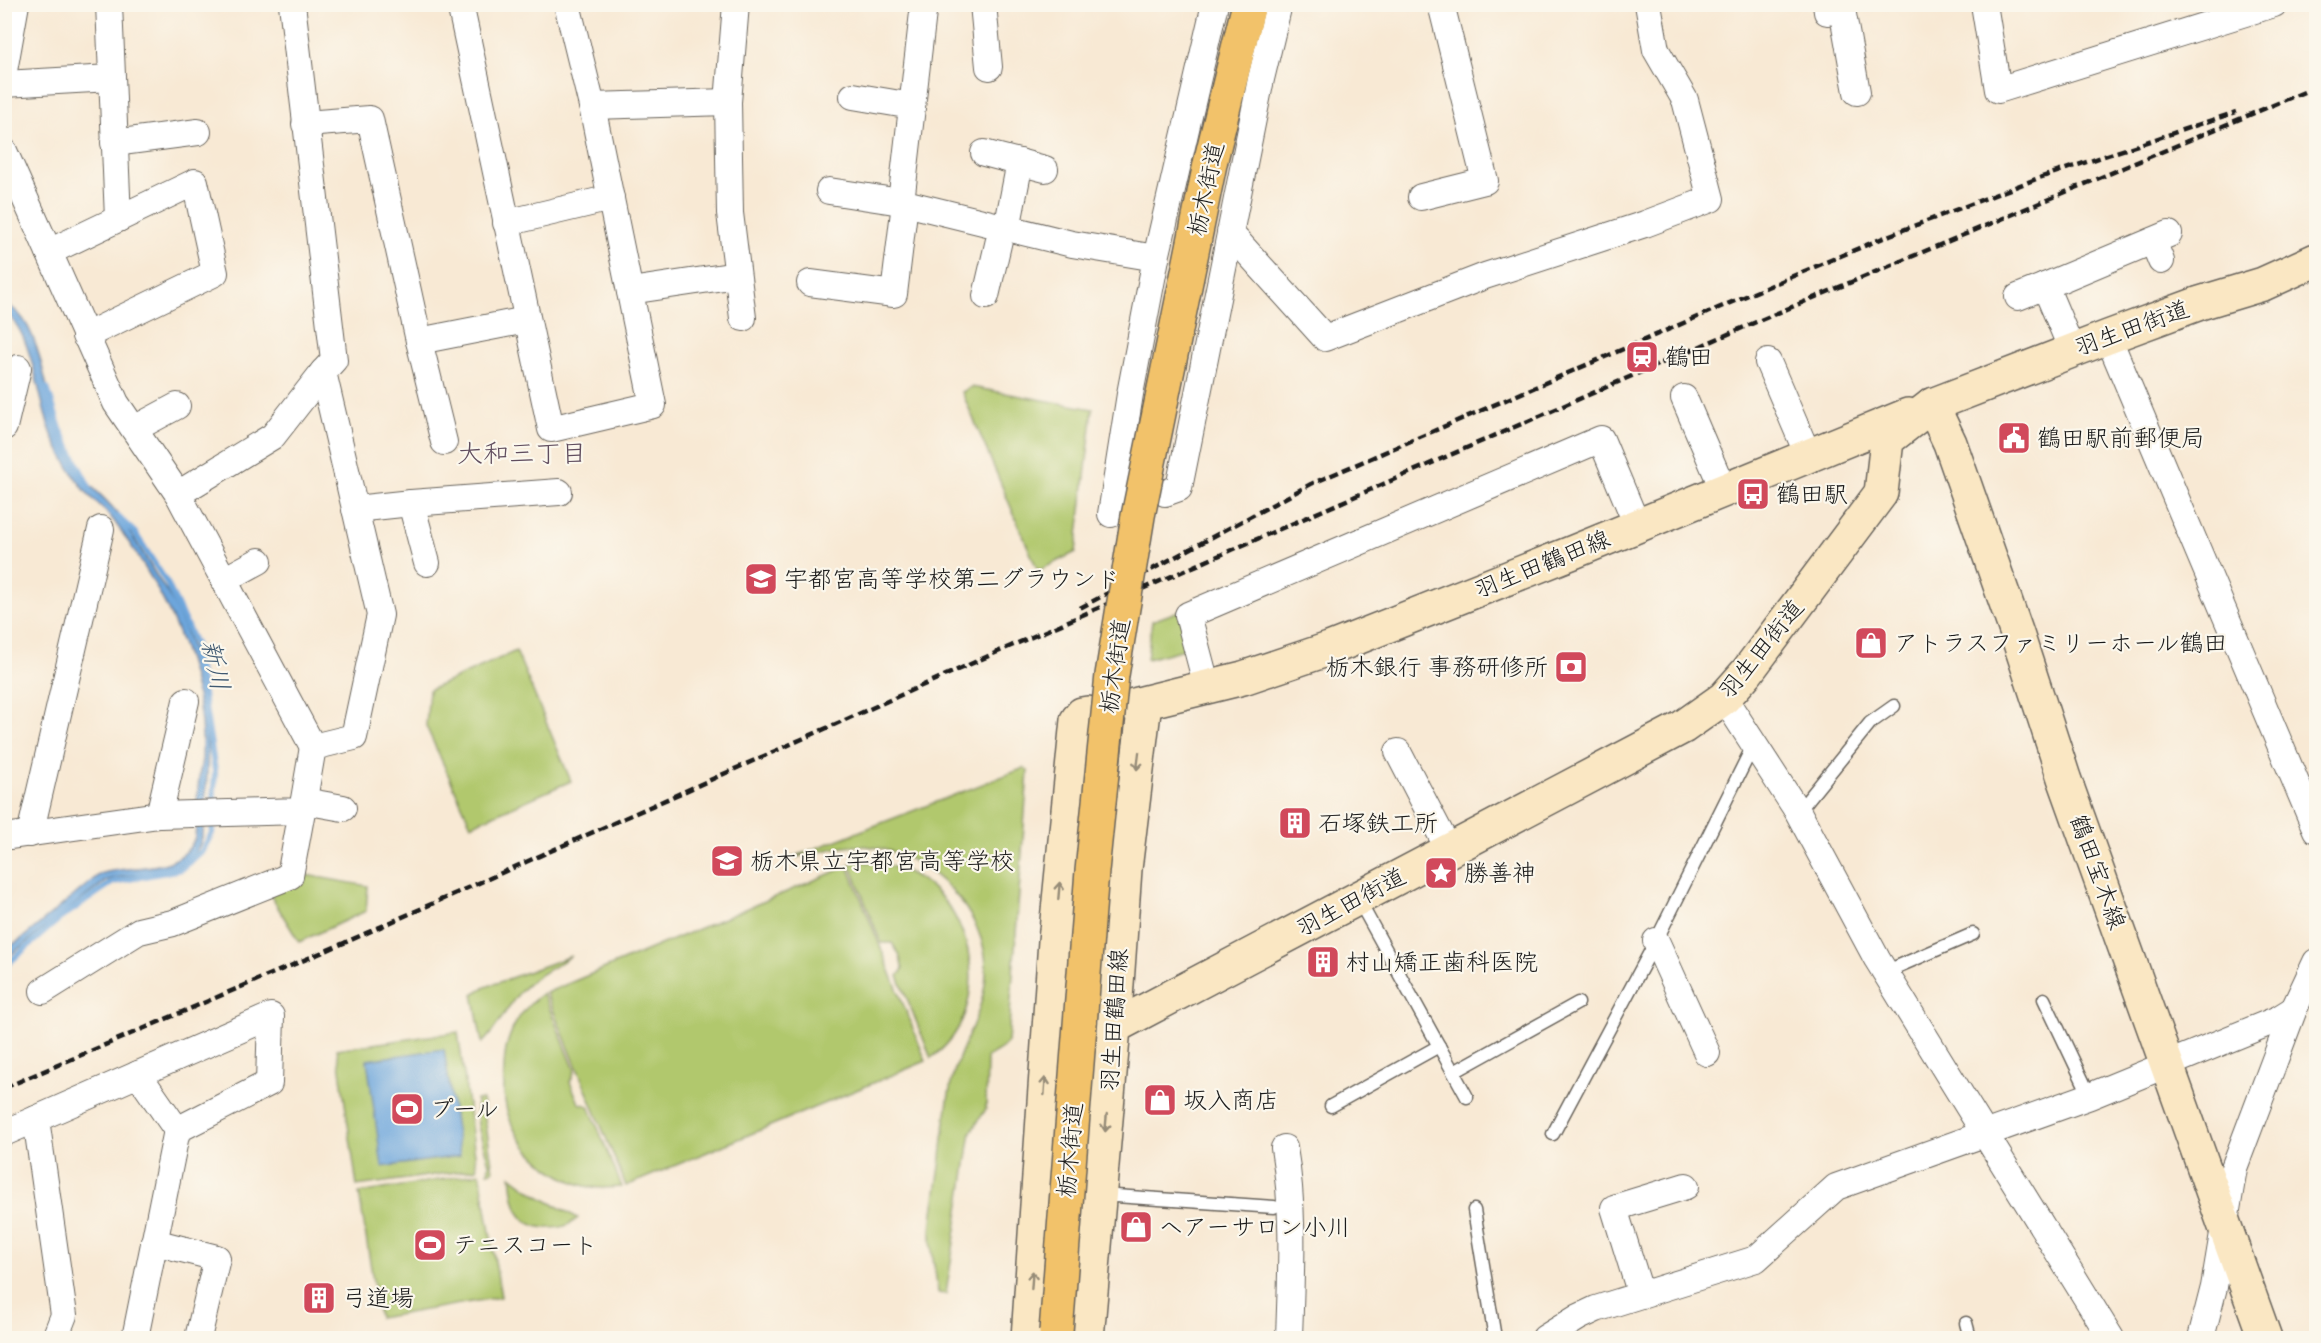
<svg xmlns="http://www.w3.org/2000/svg" width="2321" height="1343" font-family="Mynerve,'Klee One',sans-serif">
  <rect width="100%" height="100%" fill="#fbf7ec"/>
  <filter id="ink" filterUnits="userSpaceOnUse"><feTurbulence type="fractalNoise" baseFrequency=".0167" numOctaves="2"/><feDisplacementMap in="SourceGraphic" scale="12" xChannelSelector="R" yChannelSelector="G"/><feConvolveMatrix kernelMatrix="1 2 1 2 8 2 1 2 1" color-interpolation-filters="sRGB"/></filter>
  <filter id="wash" filterUnits="userSpaceOnUse"><feTurbulence type="fractalNoise" baseFrequency=".008" numOctaves="4" result="noise"/><feDisplacementMap in="SourceGraphic" scale="24" xChannelSelector="R" yChannelSelector="G"/><feGaussianBlur stdDeviation="1.35" result="paint"/><feColorMatrix in="noise" values="0 0 0 0 0 0 0 0 0 0 0 0 0 0 0 0 0 1.4 0 .05"/><feComposite in="paint" operator="in"/></filter>
  <g filter="url(#wash)">
    <rect width="100%" height="100%" fill="#f8e9d4"/>
    <g fill="#b1c86d" stroke="#667244" stroke-width="1.5">
      <path d="M971 387 1093 409 1076 552 1038 571 962 392Z"/>
      <path d="M1179 611 1188 648 1147 659 1152 621Z"/>
      <path d="M516 651 571 781 471 825 426 726 429 690Z"/>
      <path d="M1024 768 1028 771 1008 1042 1001 1049 987 1057 986 1109 971 1132 946 1294 938 1293C936 1273 930 1250 931 1230 933 1208 937 1187 940 1166 943 1141 945 1114 950 1089 957 1048 985 1015 986 972 988 913 930 855 873 847 845 843 815 853 788 859Z"/>
      <path d="M859 861C878 863 895 865 913 875 978 909 994 1014 931 1058L898 976 903 969 899 954 892 943H881L850 864Z"/>
      <path d="M848 866 926 1061 626 1186 546 993Z"/>
      <path d="M300 874 368 886 366 911 299 942 269 893Z"/>
      <path d="M571 956C554 968 535 975 521 991 506 1007 498 1029 482 1043L473 994 483 988Z"/>
      <path d="M543 993 575 1070 570 1082 579 1103 589 1106 622 1187C610 1188 597 1189 585 1186 553 1177 520 1149 509 1117 503 1101 503 1084 504 1067 505 1036 517 1012 543 993Z"/>
      <path d="M458 1032 477 1169 357 1186 337 1049Z"/>
      <path d="M482 1099 493 1171 488 1172 489 1164 478 1127 476 1100Z"/>
      <path d="M480 1173 501 1297 379 1318 359 1193Z"/>
      <path d="M511 1176 535 1194 578 1218C567 1227 561 1228 547 1228 516 1226 514 1203 511 1176Z"/>
    </g>
    <g fill="#6da6dc" stroke="#44617c" stroke-width="1.5">
      <path d="M4 302C9 306 15 309 19 314 39 334 46 388 54 416 60 433 68 450 76 466 87 487 108 498 120 517 132 535 143 553 154 572 162 584 171 597 177 610 204 668 211 730 206 792 204 818 208 847 185 863 164 878 129 871 106 881L5 959V949L20 940 100 874C132 863 179 876 195 838 197 819 196 798 199 779 199 771 202 764 202 756 205 670 164 590 114 521 105 509 92 500 83 488 72 474 63 458 55 442 38 408 35 335 5 312Z"/>
      <path d="M444 1049 460 1156 382 1167 367 1060Z"/>
    </g>
    <g fill="none" stroke-linecap="round" stroke-linejoin="round">
      <g stroke="#6da6dc" stroke-width="6">
        <path d="M47 388 60 429 90 489"/>
        <path d="M118 517 135 533 167 583 195 644 215 771 213 806"/>
        <path d="M4 967 59 919 113 882 181 869 202 851 212 833 213 819"/>
      </g>
    </g>
  </g>
  <g filter="url(#ink)">
    <g fill="none" stroke-linecap="round" stroke-linejoin="round">
      <defs>
        <g id="lane">
          <path d="M1798 812 1870 723 1894 706"/>
          <path d="M1359 901 1467 1097"/>
          <path d="M1885 972 1973 934"/>
          <path d="M2044 999 2090 1096"/>
          <path d="M1454 1072 1578 1003"/>
          <path d="M1331 1106 1439 1046"/>
          <path d="M1553 1134 1656 941 1753 746"/>
          <path d="M1101 1195 1274 1207"/>
          <path d="M1474 1210 1495 1338"/>
          <path d="M1966 1323 1970 1338"/>
          <path d="M2086 1338 2107 1333"/>
        </g>
        <g id="street">
          <path d="M109 4 118 219"/>
          <path d="M460 4 551 429 653 405 592 106 567 4"/>
          <path d="M736 4 728 102 730 213 743 318"/>
          <path d="M983 4 989 67"/>
          <path d="M1826 4 1827 12 1842 9 1857 92"/>
          <path d="M1984 4 1998 90 2274 4"/>
          <path d="M4 71 16 4"/>
          <path d="M4 84 111 78"/>
          <path d="M853 96 912 106"/>
          <path d="M592 106 728 102"/>
          <path d="M305 124 370 119 419 341"/>
          <path d="M114 143 198 132"/>
          <path d="M4 151 116 403 178 494 313 747"/>
          <path d="M984 153 1045 169"/>
          <path d="M829 191 901 202 1072 244 1156 258"/>
          <path d="M1421 197 1485 181 1441 4"/>
          <path d="M901 202 924 4"/>
          <path d="M506 223 611 198"/>
          <path d="M1007 229 1020 162"/>
          <path d="M1230 233 1325 338 1485 276 1645 224 1711 199 1685 100 1656 50 1648 4"/>
          <path d="M2153 241 2161 261"/>
          <path d="M49 252 195 182 215 273 85 336"/>
          <path d="M810 283 894 294 905 203"/>
          <path d="M630 291 737 275"/>
          <path d="M986 296 1002 227"/>
          <path d="M2018 297 2045 286"/>
          <path d="M2108 337 2316 830"/>
          <path d="M2072 350 2045 286 2169 234"/>
          <path d="M1768 362 1808 455"/>
          <path d="M1684 398 1723 489"/>
          <path d="M4 427 18 368"/>
          <path d="M134 429 177 406"/>
          <path d="M444 442 419 341 526 320"/>
          <path d="M1165 493 1179 488 1261 79 1279 4"/>
          <path d="M178 494 273 436 323 372"/>
          <path d="M411 503 427 563"/>
          <path d="M355 509 411 503 559 492"/>
          <path d="M1120 510 1111 514 1130 394 1156 258 1215 4"/>
          <path d="M224 580 259 561"/>
          <path d="M1207 687 1188 615 1601 439 1637 525"/>
          <path d="M1724 698 1798 812 1877 959 2111 1338"/>
          <path d="M1398 752 1449 850"/>
          <path d="M304 801 343 808"/>
          <path d="M159 815 186 701"/>
          <path d="M30 834 101 529"/>
          <path d="M4 837 159 815 302 811 313 747 354 737 380 615 323 372 334 360 292 4"/>
          <path d="M1656 941 1707 1053"/>
          <path d="M43 991 139 931 173 923 290 876 302 811"/>
          <path d="M138 1074 177 1130"/>
          <path d="M36 1119 64 1315 55 1338"/>
          <path d="M4 1133 271 1016 269 1083 177 1130 135 1338"/>
          <path d="M1284 1148C1295 1211 1291 1275 1289 1338"/>
          <path d="M154 1242 217 1258 198 1338"/>
          <path d="M1641 1295 1614 1208 1686 1186"/>
          <path d="M1545 1338 1579 1317 1596 1309 1756 1259 1836 1187 2090 1096 2278 1019 2294 1009"/>
          <path d="M2201 1338 2214 1287 2234 1168 2294 1009 2316 962"/>
        </g>
        <g id="secondary">
          <path d="M1932 405 1950 443 2017 634 2064 778 2265 1338"/>
          <path d="M1134 705 1243 678 1329 649 1571 553 1908 415"/>
          <path d="M1114 1027 1683 727 1724 698 1747 672 1881 493 1887 440 1932 405 2108 337 2200 303 2263 284 2316 260"/>
          <path d="M1028 1338 1055 941 1077 720 1082 714 1088 713"/>
          <path d="M1087 1338 1114 1027 1125 869 1145 703"/>
        </g>
        <path id="primary" d="M1211 159 1249 4"/>
      </defs>
      <use href="#lane" stroke="#69645c" stroke-width="15"/>
      <use href="#street" stroke="#69645c" stroke-width="28"/>
      <use href="#secondary" stroke="#69645c" stroke-width="36"/>
      <use href="#primary" stroke="#69645c" stroke-width="36"/>
      <use href="#lane" stroke="#fff" stroke-width="12"/>
      <use href="#street" stroke="#fff" stroke-width="26"/>
      <use href="#secondary" stroke="#fae7c3" stroke-width="33"/>
      <use href="#primary" stroke="#f2c26a" stroke-width="33"/>
      <g stroke="#1c1c1c" stroke-width="4.5" stroke-dasharray="9 4.5" stroke-linecap="butt">
        <path d="M1080 608 1311 484 1746 296 1890 235 2036 179 2236 112"/>
        <path d="M4 1088 344 943 1011 646 1756 322 2316 87"/>
      </g>
      <defs>
        <path id="primary-bridge" d="M1056 1332 1092 871 1112 675 1138 516 1211 159"/>
      </defs>
      <use href="#primary-bridge" stroke="#69645c" stroke-width="36" stroke-linecap="butt"/>
      <use href="#primary-bridge" stroke="#f2c26a" stroke-width="33"/>
    </g>
    <defs><path id="oneway-shaft" d="M-6 0H5M1.5-3L5.5 0L1.5 3" fill="none" stroke-width="1.6" stroke-linecap="round" stroke-linejoin="round" transform="scale(1.5)"/></defs>
    <g stroke="#968c78">
      <use href="#oneway-shaft" transform="translate(1138 761) rotate(97)"/>
      <use href="#oneway-shaft" transform="translate(1059 891) rotate(-85)"/>
      <use href="#oneway-shaft" transform="translate(1045 1086) rotate(-86)"/>
      <use href="#oneway-shaft" transform="translate(1106 1123) rotate(95)"/>
      <use href="#oneway-shaft" transform="translate(1032 1280) rotate(-86)"/>
    </g>
  </g>
  <defs>
    <symbol id="station-square" viewBox="-11 -11 22 22"><rect x="-9" y="-9" width="18" height="18" rx="4" fill="#d1495b" stroke="#fbf7ec"/><path d="M-3-6H3Q5-6 5-4V2Q5 4 3 4L4.5 6H3L1.5 4h-3L-3 6H-4.5L-3 4Q-5 4-5 2V-4Q-5-6-3-6ZM-3.5-4v3h7v-3ZM-3.5 1v1.5H-2V1ZM2 1v1.5H3.5V1Z" fill="#fff"/></symbol>
    <symbol id="civic-square" viewBox="-11 -11 22 22"><rect x="-9" y="-9" width="18" height="18" rx="4" fill="#d1495b" stroke="#fbf7ec"/><path d="M-.6-6.5H3V-4.5H.6V-3L4-1V1h2V6H-6V1h2V-1L-.6-3ZM-1.2 2.5V6h2.4V2.5Z" fill="#fff"/></symbol>
    <symbol id="bus-square" viewBox="-11 -11 22 22"><rect x="-9" y="-9" width="18" height="18" rx="4" fill="#d1495b" stroke="#fbf7ec"/><path d="M-5-6H5V4H4V6H2V4H-2V6H-4V4H-5ZM-3.5-4V0h7V-4ZM-3.5 1.2v1.5H-2V1.2ZM2 1.2v1.5H3.5V1.2Z" fill="#fff"/></symbol>
    <symbol id="school-square" viewBox="-11 -11 22 22"><rect x="-9" y="-9" width="18" height="18" rx="4" fill="#d1495b" stroke="#fbf7ec"/><path d="M0-5L7-2L0 1L-7-2ZM-4 1L0 2.5L4 1V4Q0 6-4 4Z" fill="#fff"/></symbol>
    <symbol id="shop-square" viewBox="-11 -11 22 22"><rect x="-9" y="-9" width="18" height="18" rx="4" fill="#d1495b" stroke="#fbf7ec"/><path d="M-5-2.5h2.3a2.7 3.5 0 0 1 5.4 0H5L5.5 6h-11ZM-1.5-2.5h3a1.5 2.3 0 0 0-3 0Z" fill="#fff"/></symbol>
    <symbol id="bank-square" viewBox="-11 -11 22 22"><rect x="-9" y="-9" width="18" height="18" rx="4" fill="#d1495b" stroke="#fbf7ec"/><path d="M-6-4H6V4H-6ZM0-2.3a2.3 2.3 0 1 0 0 4.6a2.3 2.3 0 1 0 0-4.6Z" fill="#fff"/></symbol>
    <symbol id="building-square" viewBox="-11 -11 22 22"><rect x="-9" y="-9" width="18" height="18" rx="4" fill="#d1495b" stroke="#fbf7ec"/><path d="M-4-6H4V6H1V3H-1V6H-4ZM-2.5-4.3h1.7v1.8h-1.7ZM.8-4.3h1.7v1.8H.8ZM-2.5-1h1.7V.8h-1.7ZM.8-1h1.7V.8H.8Z" fill="#fff"/></symbol>
    <symbol id="sight-square" viewBox="-11 -11 22 22"><rect x="-9" y="-9" width="18" height="18" rx="4" fill="#d1495b" stroke="#fbf7ec"/><path d="M0-6L1.8-2.2L6-1.7L2.9 1.2L3.7 5.4L0 3.3L-3.7 5.4L-2.9 1.2L-6-1.7L-1.8-2.2Z" fill="#fff"/></symbol>
    <symbol id="stadium-square" viewBox="-11 -11 22 22"><rect x="-9" y="-9" width="18" height="18" rx="4" fill="#d1495b" stroke="#fbf7ec"/><path d="M0-5a6.5 5 0 1 0 0 10a6.5 5 0 1 0 0-10ZM-3.5-1.8h7v3.6h-7Z" fill="#fff"/></symbol>
  </defs>
  <g fill-rule="evenodd">
    <use href="#station-square" x="1623" y="338" width="38" height="38"/>
    <use href="#civic-square" x="1995" y="419" width="38" height="38"/>
    <use href="#bus-square" x="1734" y="475" width="38" height="38"/>
    <use href="#school-square" x="742" y="560" width="38" height="38"/>
    <use href="#shop-square" x="1852" y="624" width="38" height="38"/>
    <use href="#bank-square" x="1552" y="648" width="38" height="38"/>
    <use href="#building-square" x="1276" y="804" width="38" height="38"/>
    <use href="#school-square" x="708" y="842" width="38" height="38"/>
    <use href="#sight-square" x="1422" y="854" width="38" height="38"/>
    <use href="#building-square" x="1304" y="943" width="38" height="38"/>
    <use href="#shop-square" x="1141" y="1081" width="38" height="38"/>
    <use href="#stadium-square" x="388" y="1090" width="38" height="38"/>
    <use href="#shop-square" x="1117" y="1208" width="38" height="38"/>
    <use href="#stadium-square" x="411" y="1226" width="38" height="38"/>
    <use href="#building-square" x="300" y="1279" width="38" height="38"/>
  </g>
  <g text-anchor="middle" stroke-width="4.5" stroke-linejoin="round" paint-order="stroke">
    <g font-size="24" fill="#1c1c1c" stroke="#fbf7ec">
      <text transform="translate(1206 189) rotate(-78)" y="8">栃木街道</text>
      <text transform="translate(2132 328) rotate(-20)" y="8">羽生田街道</text>
      <text transform="translate(1542 564) rotate(-22)" y="8">羽生田鶴田線</text>
      <text transform="translate(1761 649) rotate(-51)" y="8">羽生田街道</text>
      <text transform="translate(1115 666) rotate(-82)" y="8">栃木街道</text>
      <text transform="translate(2098 872) rotate(70)" y="8">鶴田宝木線</text>
      <text transform="translate(1351 902) rotate(-28)" y="8">羽生田街道</text>
      <text transform="translate(1114 1020) rotate(-86)" y="8">羽生田鶴田線</text>
      <text transform="translate(1070 1150) rotate(-85)" y="8">栃木街道</text>
    </g>
    <g font-size="24" fill="#1c1c1c" stroke="#fbf7ec" text-anchor="start">
      <text x="1665" y="365">鶴田</text>
      <text x="2037" y="446">鶴田駅前郵便局</text>
      <text x="1776" y="502">鶴田駅</text>
      <text x="784" y="587">宇都宮高等学校第二グラウンド</text>
      <text x="1894" y="651">アトラスファミリーホール鶴田</text>
      <text x="1548" y="675" text-anchor="end">栃木銀行 事務研修所</text>
      <text x="1318" y="831">石塚鉄工所</text>
      <text x="750" y="869">栃木県立宇都宮高等学校</text>
      <text x="1464" y="881">勝善神</text>
      <text x="1346" y="970">村山矯正歯科医院</text>
      <text x="1183" y="1108">坂入商店</text>
      <text x="430" y="1117">プール</text>
      <text x="1159" y="1235">ヘアーサロン小川</text>
      <text x="453" y="1253">テニスコート</text>
      <text x="342" y="1306">弓道場</text>
    </g>
    <g font-size="26" fill="#614e5f" stroke="#fbf7ec">
      <text x="522" y="462">大和三丁目</text>
    </g>
    <g font-size="26" font-style="italic" fill="#405a72" stroke="#fbf7ec">
      <text transform="translate(216 665) rotate(78)" y="9">新川</text>
    </g>
  </g>
  <rect width="2321" height="1343" fill="none" stroke="#fbf7ec" stroke-width="24"/>
</svg>
